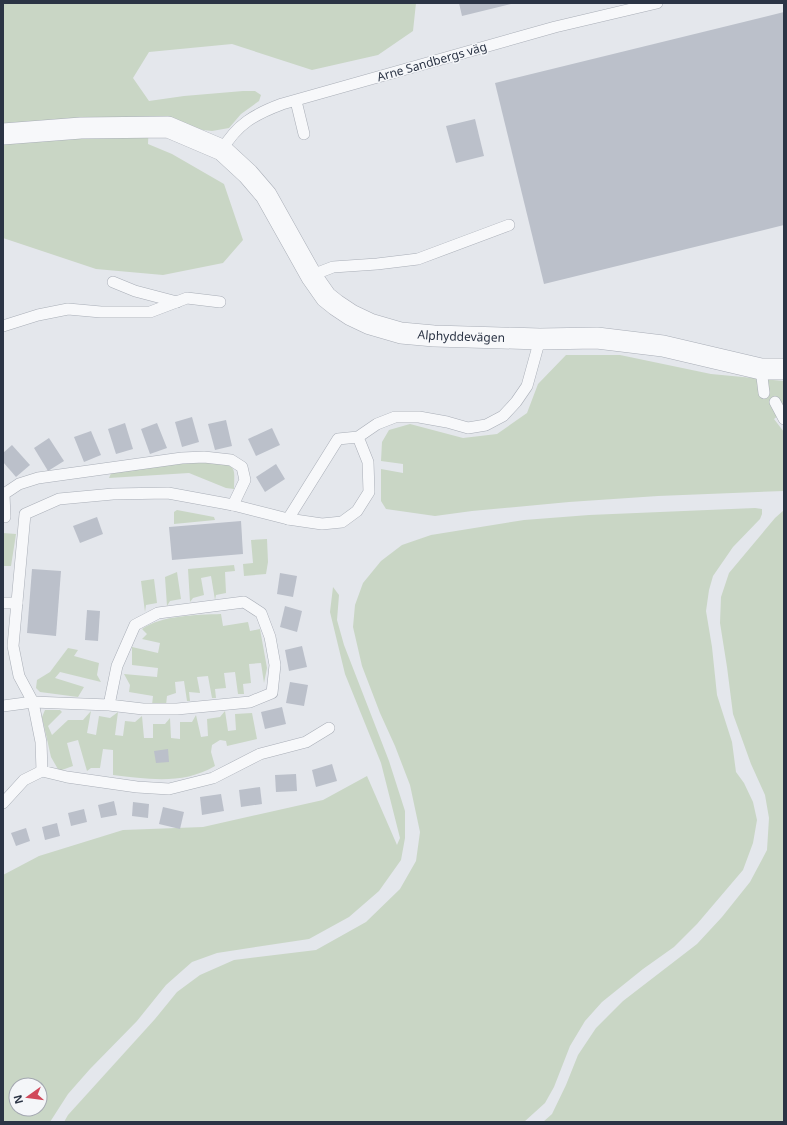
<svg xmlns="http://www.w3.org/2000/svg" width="787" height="1125" font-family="'Noto Sans',sans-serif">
  <rect width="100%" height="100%" fill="#e4e7ec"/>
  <g fill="#c9d6c5" fill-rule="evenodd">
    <path d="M3 3H416L413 31 378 55 312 70 232 44 149 52 133 78 149 101 184 96 243 91H255L261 95 259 101 241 114 229 128 212 131 203 130 169 120H149L148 144 172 154 224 184 243 240 223 263 163 275 96 269 3 238Z"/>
    <path d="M566 355H620L711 374 784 381V411L774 419 784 432V491L658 496 569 502 472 511 435 516 386 509 381 501V469L403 473V464L381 461 382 442 389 430 410 424 463 438 497 434 527 413 538 384Z"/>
    <path d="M212 462C236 466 235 465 234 489L226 488 189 473 109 478 112 471 187 463Z"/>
    <path d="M755 508 762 509V514L760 519 733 547 713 576 709 590 706 611 712 647 717 695 732 742 736 772 744 783 753 802 757 820 753 843 743 870 697 924 674 947 643 969 602 1002 585 1021 570 1046 554 1087 545 1103 524 1122H64L68 1115 155 1019 177 992 200 975 234 960 316 950 366 922 400 889 416 861 420 832 410 785 395 746 380 713 362 666 353 627 355 605 363 583 381 561 402 545 431 535 524 520 589 515Z"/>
    <path d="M177 510 214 517 215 520 174 524V512Z"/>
    <path d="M784 510V1122H543L552 1114 566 1085 578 1055 596 1028 623 1001 697 944 722 917 750 882 767 850 769 818 765 795 751 764 733 714 727 667 720 623 721 597 729 573 775 518Z"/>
    <path d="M3 533 16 534 11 566H4L3 585Z"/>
    <path d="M267 539 268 562 266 574 244 576 243 564 253 563 251 540Z"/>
    <path d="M234 565 235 571 225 572 226 593 216 595 215 600 211 576 201 578 204 595 193 598 190 602 188 569Z"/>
    <path d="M177 572 181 599 170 601 167 606 165 577Z"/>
    <path d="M154 579 157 603 146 605 145 612 141 581Z"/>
    <path d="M333 587 339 595 337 620 344 645 389 761 405 811V838L401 860 379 891 349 917 309 939 217 953 192 962 166 985 137 1021 90 1069 68 1094 50 1122H3V875L39 856 123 830 203 827 323 800 367 776 397 845 400 838 381 763 345 674 330 612ZM16 1085H40V1109H16Z"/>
    <path d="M221 614 223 626 248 622 250 631 260 629 267 668 264 683 261 663 249 664 251 683 243 684 244 694H238L235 672 224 673 226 688 215 689 216 698H212L208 676 197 677 200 693 189 692 190 701H187L184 681 175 682 176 693 167 696 166 705H152L153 696 129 692 130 685 124 674 157 677 158 668 132 665V647L158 653 160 643 142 639 147 634 142 629C161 615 198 615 221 614Z"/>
    <path d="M68 648 78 650 74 656 99 663 97 675 101 682 60 672 55 678 84 687 78 697 40 692 36 688 37 680 50 672Z"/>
    <path d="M45 710H60L62 712 48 726 52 735 68 720H83L91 711 87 733 96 735 99 716 110 718 118 712 115 735 123 736 125 721 135 722 142 716 144 738H153V724H165L170 718 171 738 180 739V722H192L196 715 201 737 208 736 207 719 220 717 225 711 228 731 236 730 235 714 252 713 257 739 227 746 226 741 220 740 212 745 211 752 215 766C183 785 148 779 113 775V750L103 749 100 768H91L87 771 78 740 67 743 73 766 59 771 51 757 42 717Z"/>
  </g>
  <g fill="#bbc0ca">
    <path d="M459 3H511V4L462 16Z"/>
    <path d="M784 12V225L544 284 495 83Z"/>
    <path d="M475 119 484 156 456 163 446 126Z"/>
    <path d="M192 417 199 442 182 447 175 422Z"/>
    <path d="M226 420 232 446 215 450 208 424Z"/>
    <path d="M125 423 133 449 116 454 108 429Z"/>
    <path d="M157 423 167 448 150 454 141 429Z"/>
    <path d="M272 428 280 445 256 456 248 439Z"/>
    <path d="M91 431 101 455 84 462 74 437Z"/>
    <path d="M49 438 64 461 48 471 34 448Z"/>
    <path d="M12 445 30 465 16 477 3 462V453Z"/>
    <path d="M276 464 285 479 265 492 256 477Z"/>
    <path d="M97 517 103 534 80 543 73 526Z"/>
    <path d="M241 521 243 554 172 560 169 527Z"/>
    <path d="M32 569 61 571 56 636 27 633Z"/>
    <path d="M280 573 297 576 293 597 277 594Z"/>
    <path d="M285 606 302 611 297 632 280 627Z"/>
    <path d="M87 610 100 611 98 641 85 640Z"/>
    <path d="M302 646 307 667 289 671 285 650Z"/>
    <path d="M290 682 308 685 304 706 286 703Z"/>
    <path d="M282 707 286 724 265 729 261 712Z"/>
    <path d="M168 749 169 762 156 763 154 751Z"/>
    <path d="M332 764 337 781 316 787 312 770Z"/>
    <path d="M296 774 297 791 276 792 275 775Z"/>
    <path d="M260 787 262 804 241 807 239 790Z"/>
    <path d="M221 794 224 811 202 815 200 797Z"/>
    <path d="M114 801 117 815 101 818 98 805Z"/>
    <path d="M133 802 149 804 148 818 132 816Z"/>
    <path d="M163 807 184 812 180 829 159 824Z"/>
    <path d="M84 809 87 822 71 826 68 813Z"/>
    <path d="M57 823 60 836 45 840 42 827Z"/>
    <path d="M26 828 30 841 16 846 11 833Z"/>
  </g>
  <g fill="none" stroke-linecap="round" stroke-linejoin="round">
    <defs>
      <g id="lane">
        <path d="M296 101 304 134"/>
        <path d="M222 150C237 124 255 114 282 104L555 27 657 3"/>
        <path d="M312 277 320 272 333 267 377 264 418 259 509 225"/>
        <path d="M113 282 135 291 177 302"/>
        <path d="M3 326 38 315 68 309 101 312H150L187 298 220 302"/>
        <path d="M761 369 764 393"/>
        <path d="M775 402 784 419"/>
        <path d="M358 437 368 462 369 492 357 511 342 522 322 524 288 519 338 439 358 437 377 424 395 417H419L447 422 468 428 486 425 503 416 516 402 527 386 540 339"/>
        <path d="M5 517 4 494 19 484 38 478 182 458 204 457 231 460 242 467 245 480 233 505"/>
        <path d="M288 519 233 505 168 493 113 494 59 499 25 514 13 646 19 676 33 702 41 742 42 771 67 777 137 787 169 789 213 778 260 754 306 742 329 728"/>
        <path d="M3 603H17"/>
        <path d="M3 706 33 702 109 705 117 666 135 625 158 613 244 602 261 613 270 637 275 665 272 693 250 702 177 709H143L109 705"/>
        <path d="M3 803 24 780 42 771"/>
      </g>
      <g id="street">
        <path id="s1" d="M3 134 81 128 168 127 222 150 248 174 266 195 312 277 326 297 336 305 351 315 370 324 401 333 434 336 540 339 597 338 663 346 761 369H784"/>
      </g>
    </defs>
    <use href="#lane" stroke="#a9aeb7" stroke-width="12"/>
    <use href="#street" stroke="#a9aeb7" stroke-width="22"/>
    <use href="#lane" stroke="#f7f8fa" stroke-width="11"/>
    <use href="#street" stroke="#f7f8fa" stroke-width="21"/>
  </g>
  <g text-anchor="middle" stroke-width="3" stroke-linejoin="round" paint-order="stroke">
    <g font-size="12" fill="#2b3445" stroke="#f4f6f9">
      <text transform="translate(432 62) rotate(-16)" y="4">Arne Sandbergs väg</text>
      <text dy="4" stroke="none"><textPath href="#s1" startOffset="550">Alphyddevägen</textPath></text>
    </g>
  </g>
  <rect width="787" height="1125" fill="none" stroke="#2b3445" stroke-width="8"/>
  <g transform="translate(28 1097) rotate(256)"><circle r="19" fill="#f4f6f9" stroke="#a4a8b1"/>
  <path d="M0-3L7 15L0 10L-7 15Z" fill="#d1495b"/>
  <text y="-6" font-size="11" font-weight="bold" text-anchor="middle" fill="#2b3445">N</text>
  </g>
</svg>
